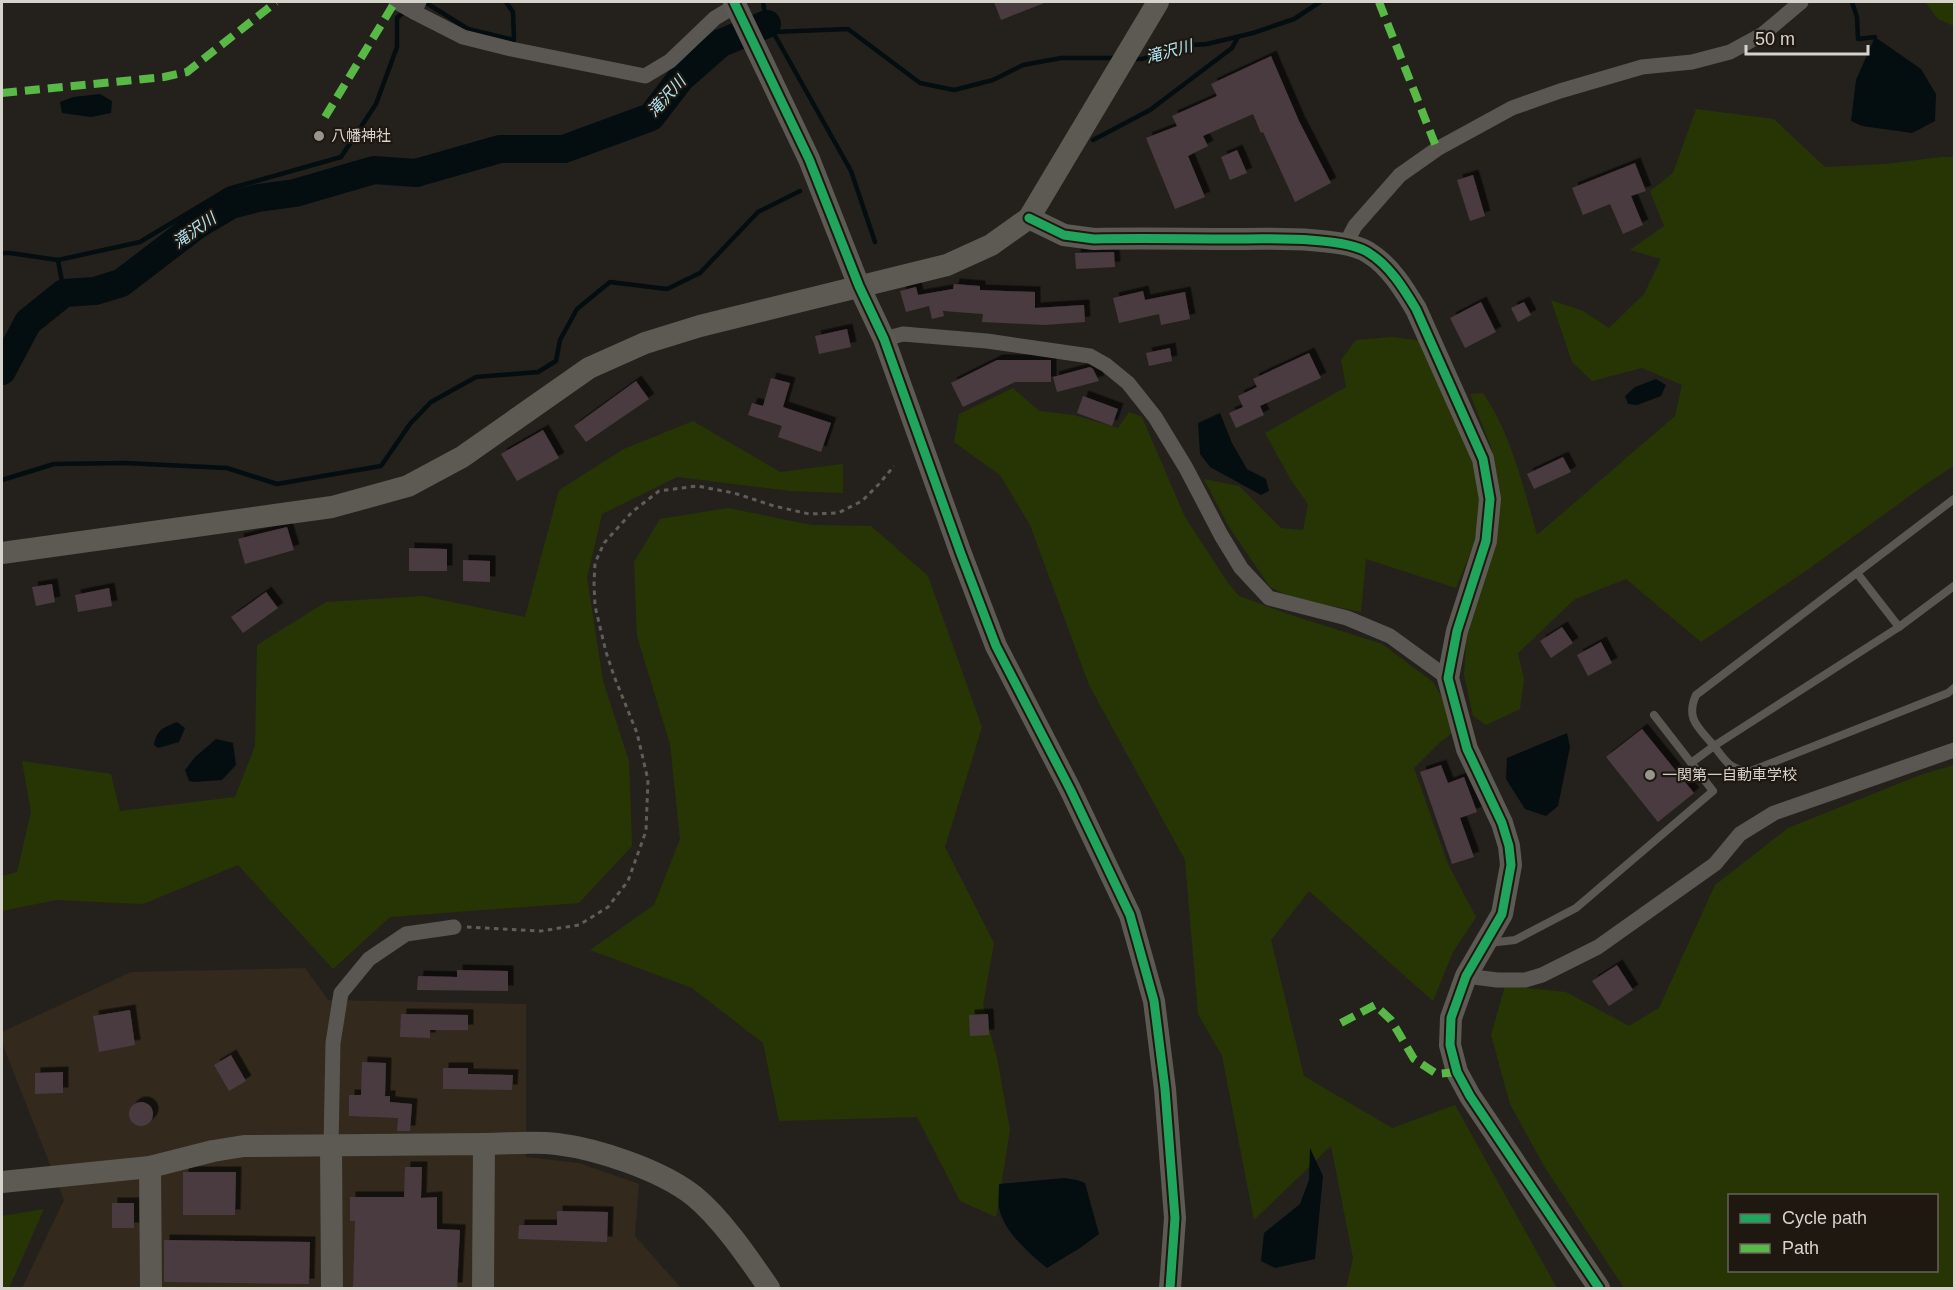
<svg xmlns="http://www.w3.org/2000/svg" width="1956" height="1290" font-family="Helvetica,'Noto Sans JP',sans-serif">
  <defs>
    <filter id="shadow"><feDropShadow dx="5.5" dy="-5.5" stdDeviation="0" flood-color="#0009"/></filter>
  </defs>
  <rect width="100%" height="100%" fill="#24211c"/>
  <path fill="#33291d" d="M305 968 328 1000 526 1004V1157L579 1163 639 1184 635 1236 681 1288H22L64 1200 2 1043V1032L131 972Z"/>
  <g fill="#273505" fill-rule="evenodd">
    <path d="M1925 2H1954V26L1938 19Z"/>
    <path d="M1696 109 1774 119 1825 167 1885 164 1942 157H1954V466L1926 484 1810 568 1701 642 1626 579 1575 599 1518 653 1524 679 1520 709 1486 725 1473 716 1464 675 1467 634 1498 480 1491 447 1470 394 1483 393C1511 433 1524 489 1537 535L1675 416 1682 385 1642 368 1592 381 1572 362 1551 300 1583 311 1609 328 1644 294 1661 259 1630 250 1664 226 1650 191 1673 173Z"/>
    <path d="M1391 337 1425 341 1458 420 1483 495 1474 544 1456 588 1366 559 1361 612 1293 598 1270 587 1229 527 1204 479 1239 486 1281 528 1303 530 1308 504 1291 480 1265 433 1346 387 1341 360 1356 340Z"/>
    <path d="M1013 388 1039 411 1074 415 1118 428 1129 412 1142 417 1185 517 1226 580 1239 596 1288 614 1382 644 1433 682 1450 712 1452 733 1438 744 1414 768 1448 864 1476 917 1453 952 1433 1001 1309 891 1271 940 1304 1076 1392 1128 1455 1105 1557 1288H1346L1353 1258 1331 1146 1254 1220 1222 1056 1198 1014 1185 860 1089 685 1030 525 1000 475 954 442 959 414Z"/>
    <path d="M693 421 780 472 843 464V493L791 491 677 477 602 514 587 578 603 681 629 761 632 846 579 903 390 917 333 969 238 865 143 904 56 900 2 911V876L17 872 31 812 22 761 111 774 120 811 235 797 255 746 257 645 326 602 423 596 525 617 559 490 624 449Z"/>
    <path d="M728 508 812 525 871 526 928 576 982 727 945 847 994 943 983 1005 997 1058 1010 1130 996 1217 960 1201 917 1117 779 1121 763 1043 692 988 590 950 654 905 680 839 670 744 637 636 634 562 660 519Z"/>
    <path d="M1954 765V1288H1624L1544 1166 1510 1104 1491 1035 1505 986 1566 992 1629 1026 1659 1008 1715 885 1788 828 1920 775ZM1730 1196H1936V1270H1730Z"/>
    <path d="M44 1209 9 1288H2V1216Z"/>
  </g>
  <g fill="#040d10">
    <path d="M1875 37 1921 69 1936 94 1935 121 1912 133 1862 126 1851 121 1856 80Z"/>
    <path d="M100 94 112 101 111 113 91 117 62 113 60 102 73 97Z"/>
    <path d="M1656 379 1666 385 1661 396 1637 405 1628 404 1625 396 1635 387Z"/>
    <path d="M1220 413 1232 443 1247 469 1266 479 1269 491 1261 495 1210 467 1200 454 1198 423Z"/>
    <path d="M177 722 185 728 179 742 158 748 154 745C157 729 163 728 177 722Z"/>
    <path d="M1567 733 1570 747 1558 806 1546 816 1525 809 1506 779 1507 758Z"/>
    <path d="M216 739 233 743 236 765 222 780 194 782 189 781 185 770 195 757Z"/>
    <path d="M1310 1148 1323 1176 1315 1259 1275 1268 1261 1261 1264 1233 1300 1204 1309 1180Z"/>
    <path d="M1064 1178 1077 1180 1085 1183 1099 1234 1080 1248 1047 1268C1029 1253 1004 1232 999 1208 998 1201 999 1192 999 1184Z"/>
  </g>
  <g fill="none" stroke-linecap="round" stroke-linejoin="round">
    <g stroke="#040d10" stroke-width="4.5">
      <path d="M763 2 767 24 773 32 848 29 920 83 954 90 993 80 1023 65 1061 58H1115"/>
      <path d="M1852 2 1857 17 1858 39 1875 37"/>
      <path d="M422 3 428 4 468 29 514 40 513 12 506 2"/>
      <path d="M773 32 851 171 875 242"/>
      <path d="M1132 59H1142L1177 46 1207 44 1253 33 1294 19 1320 2"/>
      <path d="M1093 140 1150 110 1232 48 1238 37"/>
      <path d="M2 253H10L58 260 140 242 228 189 341 157 376 104 397 47V18L406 10"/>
      <path d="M58 260 64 293"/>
      <path d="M2 480 54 464 125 463 227 468 277 484 381 466 410 424 431 402 476 377 538 372 556 361 560 340 577 309 610 282 667 289 700 273 758 212 800 191"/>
    </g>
    <path stroke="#040d10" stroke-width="28" d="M2 371 28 322 64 293 95 291 121 283 197 225 231 205 258 198 295 193 374 170 416 173 500 149H564L651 117 681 78 721 43 767 24"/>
  </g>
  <g fill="#4a3b40" filter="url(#shadow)">
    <path d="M994 2H1047L1001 20Z"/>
    <path d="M1271 56 1299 121 1331 183 1295 202 1263 132 1261 133 1253 114 1203 136 1208 146 1188 156 1205 197 1175 209 1146 138 1177 126 1172 116 1217 96 1211 84Z"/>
    <path d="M1237 150 1247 173 1230 180 1221 157Z"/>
    <path d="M1635 163 1646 191 1631 196 1643 225 1623 234 1610 204 1583 215 1572 188Z"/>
    <path d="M1473 175 1485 216 1470 221 1457 180Z"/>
    <path d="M1114 252 1115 267 1076 269 1075 253Z"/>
    <path d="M954 284 980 286V290L1035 292V308L1084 305 1085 322 1045 325 982 322 983 314 943 311 944 316 932 319 929 306 906 312 900 291 916 287 918 295 953 289Z"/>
    <path d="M1143 291 1145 300 1185 292 1190 319 1161 325 1159 314 1119 323 1113 298Z"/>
    <path d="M1481 302 1496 332 1465 348 1450 318Z"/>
    <path d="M1524 302 1531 315 1518 322 1511 308Z"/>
    <path d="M847 329 851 347 819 354 815 336Z"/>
    <path d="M1170 348 1172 361 1149 366 1146 353Z"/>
    <path d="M1309 353 1321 378 1260 406 1264 415 1236 428 1229 413 1243 407 1238 396 1257 387 1253 379Z"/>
    <path d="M997 360H1051V382H1015L963 407 951 383Z"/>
    <path d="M1090 367 1093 369 1099 381 1057 392 1053 377Z"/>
    <path d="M771 378 790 383 783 407 831 423 821 452 778 437 782 426 748 415 752 403 763 406Z"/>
    <path d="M636 381 649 399 586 442 574 426Z"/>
    <path d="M1083 396 1118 409 1112 426 1077 413Z"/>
    <path d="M543 430 559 458 517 481 501 454Z"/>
    <path d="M1563 457 1571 472 1534 489 1527 474Z"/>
    <path d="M287 527 294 550 245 564 238 539Z"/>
    <path d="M409 548 447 549V571H409Z"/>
    <path d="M463 560 490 561V582L463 581Z"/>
    <path d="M52 584 55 602 36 606 32 587Z"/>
    <path d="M109 588 112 606 78 612 75 595Z"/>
    <path d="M266 592 278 608 243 633 231 617Z"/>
    <path d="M1562 627 1573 643 1551 658 1540 641Z"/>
    <path d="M1601 642 1612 663 1588 676 1577 655Z"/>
    <path d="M1642 729 1694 793 1658 822 1606 757Z"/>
    <path d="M1441 765 1448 783 1464 777 1477 812 1460 818 1474 857 1452 864 1420 772Z"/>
    <path d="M1617 965 1633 990 1609 1006 1592 981Z"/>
    <path d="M457 970 508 971V991L417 990 418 976 457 977Z"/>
    <path d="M130 1010 135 1045 99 1052 93 1016Z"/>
    <path d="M401 1014 468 1015V1030H430V1038L400 1037Z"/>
    <path d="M988 1014 989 1035 970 1036 969 1015Z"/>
    <path d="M231 1055 246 1081 229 1091 214 1065Z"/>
    <path d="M362 1062 386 1063 385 1096H390V1102L412 1104 410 1131H397L398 1118 349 1116V1095H361Z"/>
    <path d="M443 1068H468V1074L513 1075 512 1090 443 1089Z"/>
    <path d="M63 1072V1093L35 1094V1073Z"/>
    <circle cx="141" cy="1114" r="12"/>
    <path d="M405 1167H422L421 1198 437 1197V1229L460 1230 457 1288H353L355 1221H350V1197H404Z"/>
    <path d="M183 1172H236L235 1215H183Z"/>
    <rect x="112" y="1203" width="22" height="25"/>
    <path d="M557 1211 608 1212 607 1242 518 1239 519 1225H557Z"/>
    <path d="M164 1240 310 1242 309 1284 164 1282Z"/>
  </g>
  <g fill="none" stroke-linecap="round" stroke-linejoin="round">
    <path stroke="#605c59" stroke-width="3" stroke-dasharray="4.5 4.5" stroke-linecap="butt" d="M467 927 541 931 579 925 608 907 628 881 646 831 648 780 637 733 614 676 606 652 595 606 594 584 595 563 604 543 632 512 659 491 697 486 734 493 774 506 809 514 838 513 862 501 879 484 894 466"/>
    <g stroke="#5a5753" stroke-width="8">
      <path d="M1857 573 1899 627"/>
      <path d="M1954 586 1899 627 1714 746C1726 762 1730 770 1751 771L1948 693 1954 688"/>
      <path d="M1691 763 1714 746C1699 728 1685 719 1696 695L1954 499"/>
      <path d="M1489 943 1515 940 1576 908 1713 791 1654 715"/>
    </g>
    <g stroke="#5a5753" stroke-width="15">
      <path d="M396 2 414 12"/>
      <path d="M419 2 414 12 463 37 511 49 645 76 670 61 715 18 735 6"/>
      <path d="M1345 245 1355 226 1400 175 1437 149 1512 108 1560 91 1642 67 1692 62 1730 52 1763 34 1801 2"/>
      <path d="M884 339 903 334 987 341 1090 356 1106 365 1128 383 1155 417 1186 468 1221 535 1241 568 1269 598 1347 618 1390 636 1448 678"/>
      <path d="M1466 976 1497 980H1525L1542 975 1598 947 1715 864 1740 834 1774 813 1954 750"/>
      <path d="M331 1146 333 1043 341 993 369 959 406 934 454 927"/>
    </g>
    <g stroke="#5d5953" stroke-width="22">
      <path d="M734 2 809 159 859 286 884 339 961 554 996 646 1070 789 1130 915 1154 1001 1165 1089 1175 1218 1170 1288"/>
      <path d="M1029 218 1064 235 1094 239C1140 238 1186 239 1233 239 1264 239 1345 236 1369 253 1390 266 1404 289 1416 309L1483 459 1490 499 1486 541 1457 631 1448 678 1467 749 1502 823 1509 846 1511 865 1502 914 1466 976 1451 1018 1450 1045 1457 1072 1470 1096 1599 1288"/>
      <path d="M2 553 332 507 408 486 462 457 589 368 645 343 700 326 947 265 991 245 1029 218 1158 2"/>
      <path d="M484 1144C508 1144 533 1141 557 1144 598 1149 661 1170 694 1196 722 1219 749 1259 769 1288"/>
      <path d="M331 1146 332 1288"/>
      <path d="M2 1182 150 1167"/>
      <path d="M151 1288 150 1167 213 1151 244 1146 484 1144 483 1288"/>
    </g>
    <g stroke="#58b947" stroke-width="8" stroke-dasharray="15 8" stroke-linecap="butt">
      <path d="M1379 2 1437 149"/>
      <path d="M2 93 164 77 187 72 276 2"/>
      <path d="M325 117 395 2"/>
      <path d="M1341 1023 1375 1005 1391 1020 1414 1059 1437 1074 1457 1072"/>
    </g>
    <defs>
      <g id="cycleway">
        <path d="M734 2 809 159 859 286 884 339 961 554 996 646 1070 789 1130 915 1154 1001 1165 1089 1175 1218 1170 1288"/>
        <path d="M1029 218 1064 235 1094 239C1140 238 1186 239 1233 239 1264 239 1345 236 1369 253 1390 266 1404 289 1416 309L1483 459 1490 499 1486 541 1457 631 1448 678 1467 749 1502 823 1509 846 1511 865 1502 914 1466 976 1451 1018 1450 1045 1457 1072 1470 1096 1599 1288"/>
      </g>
    </defs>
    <use href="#cycleway" stroke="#1f1810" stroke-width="13"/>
    <use href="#cycleway" stroke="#20a55d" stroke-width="9"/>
  </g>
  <g fill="#98948e" stroke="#1f1810" stroke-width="2">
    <circle cx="319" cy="136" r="6"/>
    <circle cx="1650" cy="775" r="6"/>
  </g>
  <g text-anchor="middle" stroke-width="4.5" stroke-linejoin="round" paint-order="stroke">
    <g font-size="15" fill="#d6d2cc" stroke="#1f1810" text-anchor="start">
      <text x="331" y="141">八幡神社</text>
      <text x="1662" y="780">一関第一自動車学校</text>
    </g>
    <g font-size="16" font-style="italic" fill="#b1e4f3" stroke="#1f1810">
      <text transform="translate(1169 51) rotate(-15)" y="6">滝沢川</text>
      <text transform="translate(666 96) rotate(-48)" y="6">滝沢川</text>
      <text transform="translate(194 230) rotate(-35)" y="6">滝沢川</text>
    </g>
  </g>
  <rect width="1956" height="1290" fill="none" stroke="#d6d2cc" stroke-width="6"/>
  <rect x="1728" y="1194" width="210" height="78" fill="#1f1810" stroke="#68625b" stroke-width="1.5"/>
  <rect x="1740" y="1214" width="30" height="9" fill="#20a55d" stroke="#68625b" stroke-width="1.5"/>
  <text x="1782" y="1224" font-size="18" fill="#d6d2cc">Cycle path</text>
  <rect x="1740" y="1244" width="30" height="9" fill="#58b947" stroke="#68625b" stroke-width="1.5"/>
  <text x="1782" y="1254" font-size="18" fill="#d6d2cc">Path</text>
  <path d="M1746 45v9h122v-9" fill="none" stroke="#d6d2cc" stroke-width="3"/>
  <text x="1755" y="45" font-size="18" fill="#d6d2cc" stroke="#1f1810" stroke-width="4.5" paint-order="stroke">50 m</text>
</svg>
